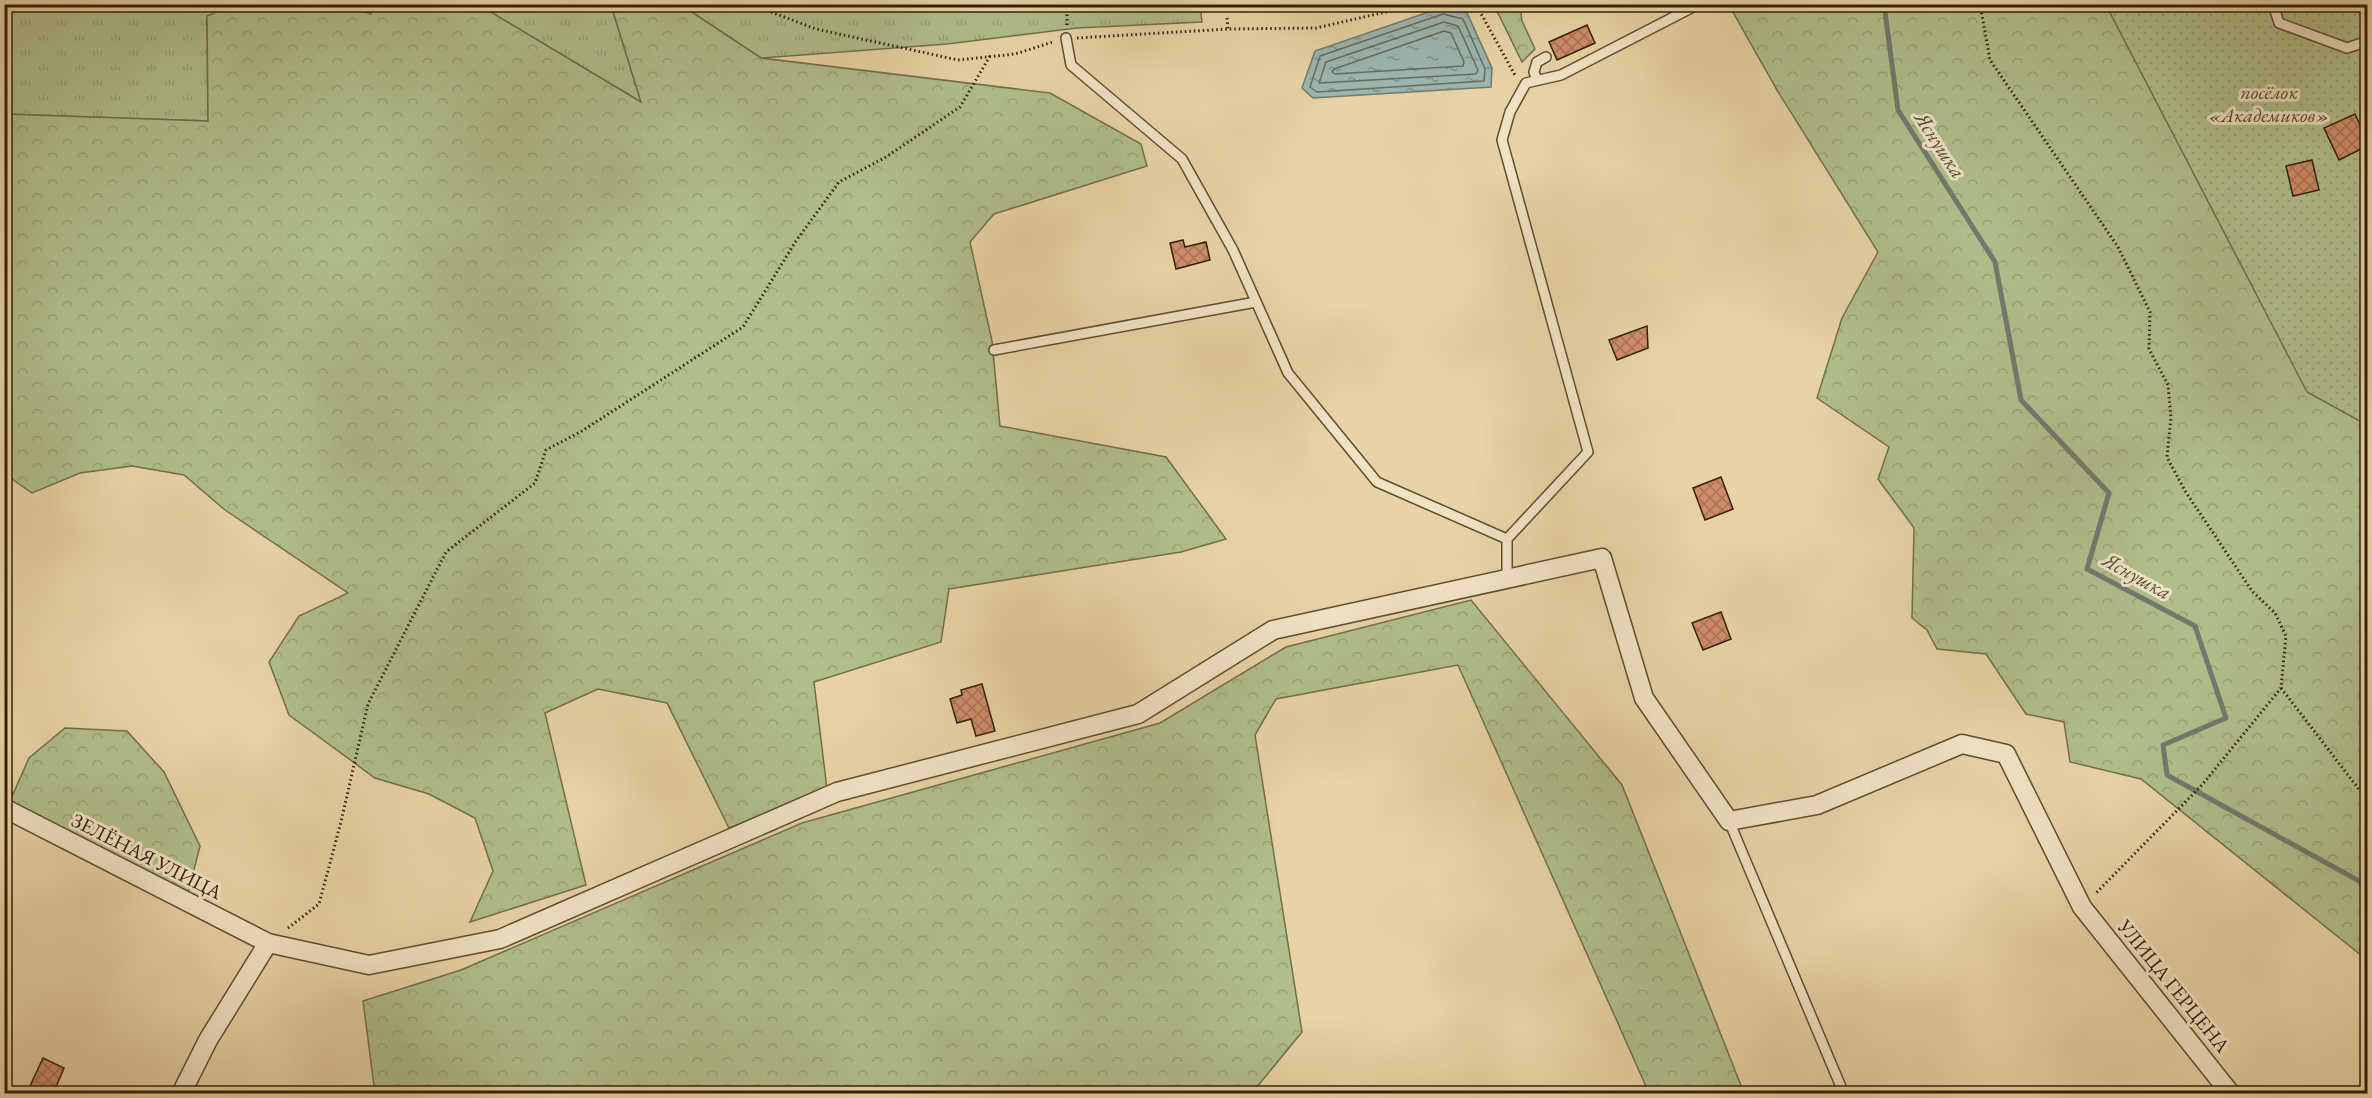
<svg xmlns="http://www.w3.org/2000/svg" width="2372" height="1098" font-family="'EB Garamond',serif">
  <defs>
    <pattern id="grass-tufts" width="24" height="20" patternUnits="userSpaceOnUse" patternTransform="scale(1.5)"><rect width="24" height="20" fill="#b0be8b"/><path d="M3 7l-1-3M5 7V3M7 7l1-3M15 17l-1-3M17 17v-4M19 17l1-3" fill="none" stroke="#98a376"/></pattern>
    <pattern id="forest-crowns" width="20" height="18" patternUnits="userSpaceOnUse" patternTransform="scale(1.5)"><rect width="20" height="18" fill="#b0be8b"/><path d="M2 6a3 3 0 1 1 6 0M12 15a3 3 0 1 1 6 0" fill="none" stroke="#98a376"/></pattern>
    <pattern id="garden-dots" width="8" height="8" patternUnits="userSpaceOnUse" patternTransform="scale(1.5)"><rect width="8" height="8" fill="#b0be8b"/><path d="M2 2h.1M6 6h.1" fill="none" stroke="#98a376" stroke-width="1.8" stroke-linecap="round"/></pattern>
    <pattern id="water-ripples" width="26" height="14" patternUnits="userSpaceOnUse" patternTransform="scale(1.5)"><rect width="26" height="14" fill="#9bb6b1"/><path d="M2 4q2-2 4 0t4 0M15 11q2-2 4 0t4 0" fill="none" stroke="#7f948e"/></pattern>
    <pattern id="building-cross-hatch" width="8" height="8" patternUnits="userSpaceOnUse" patternTransform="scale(1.5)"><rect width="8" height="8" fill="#cf8c6b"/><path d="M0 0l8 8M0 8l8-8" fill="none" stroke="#a97256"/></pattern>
  </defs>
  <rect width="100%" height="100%" fill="#e8d3a6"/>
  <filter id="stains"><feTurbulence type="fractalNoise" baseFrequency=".00333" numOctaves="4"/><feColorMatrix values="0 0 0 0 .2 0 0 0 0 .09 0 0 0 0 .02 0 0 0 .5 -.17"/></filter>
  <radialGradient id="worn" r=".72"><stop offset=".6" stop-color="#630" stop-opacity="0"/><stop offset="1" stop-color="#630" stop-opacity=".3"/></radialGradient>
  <g fill="url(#grass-tufts)" stroke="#726f48" stroke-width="1.5">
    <path d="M1200 4 1202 22 1077 28 947 44 761 58 681 5Z"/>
    <path d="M5 5H236L207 17 208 121 5 114Z"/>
    <path d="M479 5H611L641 102Z"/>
  </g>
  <g fill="url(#forest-crowns)" stroke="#726f48" stroke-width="1.5">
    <path d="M236 4 339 5 371 14V5H479L641 102 611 5H681L761 58 1050 93 1141 144 1147 166 994 214 970 242 992 341 1000 426 1166 457 1226 539 1181 552 949 589 941 642 814 682 827 789 729 828 667 703 598 689 545 713 586 885 470 922 493 871 475 818 429 794 375 778 289 715 269 662 299 616 348 593 225 510 184 475 132 466 80 473 32 493 5 474V114L208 121 207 16Z"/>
    <path d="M1494 5H1520L1522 21 1535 49 1522 62Z"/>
    <path d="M1729 5H2187L2367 400V960L2141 779 2070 762 2064 722 2026 714 1986 654 1937 649 1927 630 1912 618 1914 528 1878 479 1889 447 1817 398 1842 318 1878 252 1777 90Z"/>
    <path d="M1471 600 1622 785 1744 1093H1649L1458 665 1276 699 1255 735 1302 1032 1252 1093H375L363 1001 461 970 802 823 1160 723 1286 647Z"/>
    <path d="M65 728 127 731 164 772 200 846 188 893 10 801 29 758Z"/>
  </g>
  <path fill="url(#garden-dots)" stroke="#726f48" stroke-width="1.5" d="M2106 5H2367V425L2307 392Z"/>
  <path fill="url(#water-ripples)" stroke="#717a6d" stroke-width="1.5" d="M1443 7 1467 13 1492 68 1491 87 1313 98 1302 88 1315 51Z"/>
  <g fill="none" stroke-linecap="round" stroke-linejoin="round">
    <g stroke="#676b5c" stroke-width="1.5">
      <path d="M1443 14 1463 19 1485 69 1484 81 1317 92 1310 87 1320 56Z"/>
      <path d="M1444 22 1458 26 1478 70 1476 74 1319 83 1326 62Z"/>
      <path d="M1444 31 1451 33 1464 62 1463 66 1335 74 1332 72 1334 69Z"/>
    </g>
    <path stroke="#717a6d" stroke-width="5" d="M1884 4 1898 110 1995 262 2021 400 2109 493 2087 569 2195 626 2226 718 2163 745 2167 775 2368 886"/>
  </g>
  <g fill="url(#building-cross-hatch)" stroke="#332006" stroke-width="1.5">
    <path d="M1587 25 1595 43 1557 60 1549 42Z"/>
    <path d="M2355 114 2367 140V146L2339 160 2324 128Z"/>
    <path d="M2312 160 2319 190 2293 196 2286 166Z"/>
    <path d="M1183 240 1185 247 1206 242 1210 260 1176 269 1170 243Z"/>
    <path d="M1647 326 1648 348 1617 360 1609 340Z"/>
    <path d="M1721 477 1733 509 1705 520 1693 488Z"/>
    <path d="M1721 612 1731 639 1703 650 1692 623Z"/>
    <path d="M982 684 995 731 976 736 971 719 957 723 950 699 962 695 961 690Z"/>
    <path d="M43 1058 64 1068 53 1094 30 1086Z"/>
  </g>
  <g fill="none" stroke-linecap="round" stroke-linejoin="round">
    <defs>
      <g id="service">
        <path d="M2273 4 2279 23 2347 48 2368 41"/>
        <path d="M1066 38 1071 65 1182 159 1233 250 1288 373 1377 482 1507 539"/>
        <path d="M1537 80 1534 72 1537 62 1546 57"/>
        <path d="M994 350 1256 302"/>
        <path d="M1507 577V539L1588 452 1502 140 1510 112 1526 83 1561 75 1699 4"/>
        <path d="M1729 821 1844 1094"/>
      </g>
      <g id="minor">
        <path d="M4 808 268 943 369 965 500 939 837 792 1138 714 1273 630 1602 558 1644 698 1729 821 1817 805 1962 744 2006 754 2082 907 2231 1094"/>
        <path d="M181 1094 208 1040 268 943"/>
      </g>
    </defs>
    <use href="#service" stroke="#604d2e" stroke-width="12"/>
    <use href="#minor" stroke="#604d2e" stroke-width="21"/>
    <g stroke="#332006" stroke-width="3" stroke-dasharray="1.5 3" stroke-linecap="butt">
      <path d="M750 4 816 29 958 60 1015 54 1053 42"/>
      <path d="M1473 4 1478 8 1516 77"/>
      <path d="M1980 4 1990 60 2118 247 2150 312 2149 349 2168 385 2171 418 2167 457 2185 491 2252 591 2275 613 2286 636 2281 688 2202 785 2096 893"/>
      <path d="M1227 18 1228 29"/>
      <path d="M1067 25V4"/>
      <path d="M1077 38 1228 29 1316 28 1421 4"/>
      <path d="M2281 688 2368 801"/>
      <path d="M288 928 319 904 341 822 368 704 446 552 535 483 546 450 582 431 743 327 796 241 839 182 886 157 960 107 990 56"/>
    </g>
    <use href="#service" stroke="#f0e2c5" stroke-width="9"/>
    <use href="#minor" stroke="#f0e2c5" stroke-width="18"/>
  </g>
  <g text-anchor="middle" stroke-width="6" stroke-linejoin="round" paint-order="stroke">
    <g font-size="20" font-style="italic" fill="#524827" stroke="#f0e2c5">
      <text x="2269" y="99">посёлок<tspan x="2269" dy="23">«Академиков»</tspan></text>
    </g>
    <g font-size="20" fill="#332006" stroke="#f0e2c5">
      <text transform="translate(147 856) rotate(27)" y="7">ЗЕЛЁНАЯ УЛИЦА</text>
      <text transform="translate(2174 986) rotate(51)" y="7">УЛИЦА ГЕРЦЕНА</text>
    </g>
    <g font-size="21" font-style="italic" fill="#524d39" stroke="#f0e2c5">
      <text transform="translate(1940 145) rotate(57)" y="7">Яснушка</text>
      <text transform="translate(2137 576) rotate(29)" y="7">Яснушка</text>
    </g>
  </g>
  <rect width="2372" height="1098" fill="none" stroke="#e8d3a6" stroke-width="24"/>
  <rect x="6" y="6" width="2360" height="1086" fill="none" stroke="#332006" stroke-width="3"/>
  <rect x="12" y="12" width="2348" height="1074" fill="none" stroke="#332006" stroke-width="1.5"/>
  <rect width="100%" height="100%" filter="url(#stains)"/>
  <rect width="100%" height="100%" fill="url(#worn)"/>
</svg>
